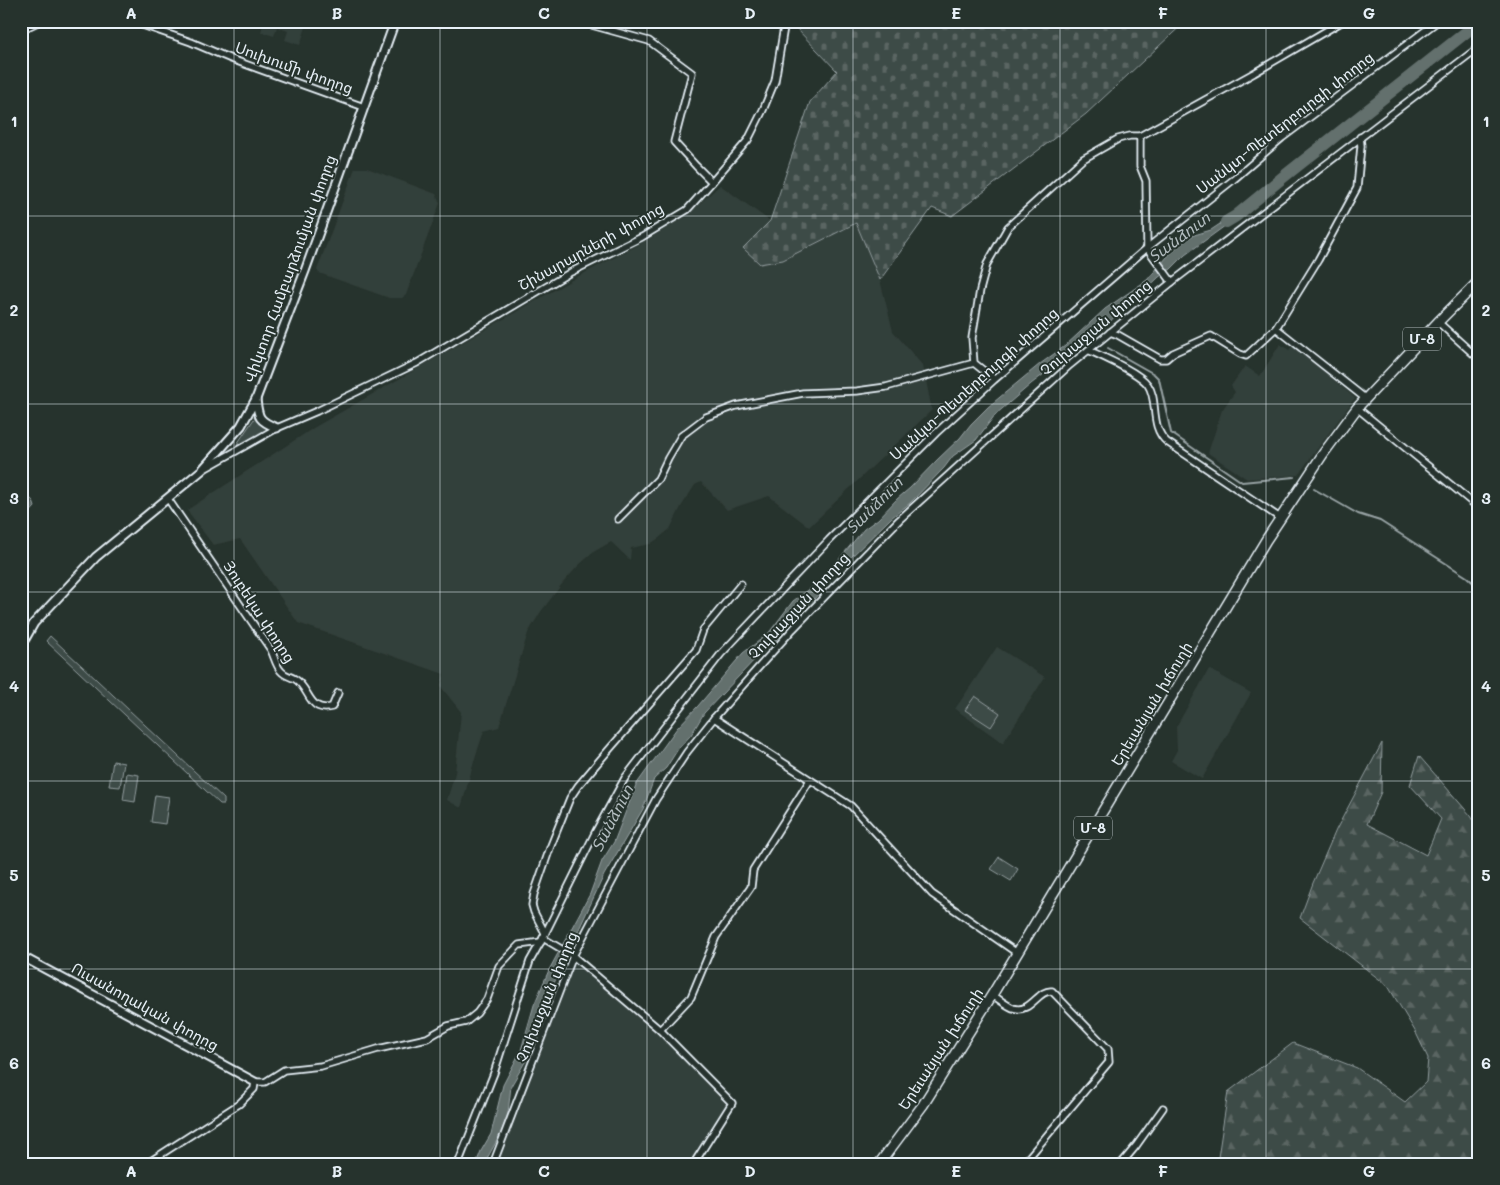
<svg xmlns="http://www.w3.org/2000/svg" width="1500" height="1185" font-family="Mali,'Noto Sans Armenian',sans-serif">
  <defs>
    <pattern id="forest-firs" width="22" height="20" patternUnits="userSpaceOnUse" patternTransform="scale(1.25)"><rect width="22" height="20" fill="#3e4b47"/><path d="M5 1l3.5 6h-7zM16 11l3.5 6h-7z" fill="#5a6562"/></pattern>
    <pattern id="cemetery-stones" width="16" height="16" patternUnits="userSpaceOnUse" patternTransform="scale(1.25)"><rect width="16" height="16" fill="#3e4b47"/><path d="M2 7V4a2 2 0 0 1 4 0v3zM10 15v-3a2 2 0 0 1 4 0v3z" fill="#5a6562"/></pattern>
  </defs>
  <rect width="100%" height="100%" fill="#26332d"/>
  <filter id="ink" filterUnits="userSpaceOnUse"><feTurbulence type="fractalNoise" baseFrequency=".02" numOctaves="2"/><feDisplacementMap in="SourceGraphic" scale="10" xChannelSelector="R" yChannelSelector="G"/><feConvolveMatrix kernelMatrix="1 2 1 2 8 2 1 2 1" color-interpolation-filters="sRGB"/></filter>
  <g filter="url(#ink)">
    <g fill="#333f3a">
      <path d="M264 21H308L300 45 285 40 288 31 277 27 274 36 261 32Z"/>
      <path d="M355 168H367L436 194 440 203 406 295 402 298H389L319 273 317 270Z"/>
      <path d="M720 185 770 221 743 248 783 260 856 223 880 280 893 331 923 366 932 410 809 527 769 496 727 510 701 482 695 485 681 507 670 529 659 538 650 544 631 548 630 560 611 542 595 551 579 565 562 584 540 613 528 633 499 727 484 731 475 758 461 808 447 800 455 773 461 712 442 688 441 685 444 674 298 623 240 539 213 545 187 510 315 427 577 277 640 244 686 216Z"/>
      <path d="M1280 344 1289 350 1293 345 1355 398 1298 475 1247 479 1208 453 1222 410 1235 392 1231 386 1245 366 1260 376Z"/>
      <path d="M997 647 1045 677 1003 743 955 709Z"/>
      <path d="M1209 669 1251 693 1202 779 1171 761 1177 750 1176 727Z"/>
      <path d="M574 962 658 1033 727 1104 696 1151 711 1164H497Z"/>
    </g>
    <g fill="#3e4b47" stroke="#939ea0">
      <path d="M256 416 262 425 270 429 235 447Z"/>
      <path d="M50 636 224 799V804H220L46 641Z"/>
      <path d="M975 696 1000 713 991 727 965 710Z"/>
      <path d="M113 761 124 763 120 787 109 786Z"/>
      <path d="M127 773 139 775 135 802 123 800Z"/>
      <path d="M155 795 169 797 165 824 151 822Z"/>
      <path d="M999 857 1018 869 1011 881 991 869Z"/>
    </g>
    <g fill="url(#forest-firs)" stroke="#939ea0">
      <path d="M21 489 33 501 35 507 21 522Z"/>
      <path d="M1382 743 1381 792 1367 824 1426 855 1441 819 1410 785 1419 756 1471 816 1479 829V1164H1217L1228 1092 1293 1043 1357 1068 1405 1102 1426 1082 1428 1058 1415 1031 1388 986 1300 918 1313 883 1336 830Z"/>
    </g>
    <path fill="url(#cemetery-stones)" stroke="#939ea0" d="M798 21H1186L1086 114 952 216 932 208 880 280 856 223 783 260 760 264 743 248 770 221 810 102 837 71 797 29Z"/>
    <path fill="#636f6d" stroke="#98a3a5" d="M1238 212 1240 215 1185 255 1171 269 1159 277 1136 299 1117 314 1107 325 1097 333 1084 339 1066 357 1031 384 995 415 976 440 953 456 944 468 910 503 891 518 845 563 814 599 800 611 776 640 758 656 704 713 691 735 678 749 666 768 654 779 643 809 604 875 543 1007 536 1038 528 1057 511 1086 508 1113 501 1133 484 1164H476L481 1151 491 1134 503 1085 521 1050 534 1005 549 970 590 894 602 861 614 842 636 785 677 728 698 706 743 653 768 634 793 601 821 581 864 529 878 519 897 499 910 488 937 460 960 438 971 424 988 407 1040 364 1065 346 1105 309 1147 280 1175 248 1191 236 1211 230Z"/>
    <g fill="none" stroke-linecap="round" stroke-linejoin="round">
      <g stroke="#98a3a5" stroke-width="2">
        <path d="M1108 348 1154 374 1159 379 1171 433 1242 482 1294 477"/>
        <path d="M1314 489 1358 514 1380 521 1467 577 1479 588"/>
      </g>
      <path stroke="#636f6d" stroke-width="12" d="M1226 222 1236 216 1282 178 1479 22"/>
      <defs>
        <g id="minor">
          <path d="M131 21 191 42 231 59 364 107"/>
          <path d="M577 21 649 41 692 73 674 142 696 166 712 182"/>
          <path d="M21 30 40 21"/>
          <path d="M1172 282 1147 248 1146 181 1140 166V136L1254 73 1343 21"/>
          <path d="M1438 322 1479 359"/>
          <path d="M1276 328 1318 260 1357 188 1361 146 1360 137"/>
          <path d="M1110 332 1118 335 1160 359H1166L1173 353 1211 336 1240 354 1246 356 1276 328 1366 399"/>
          <path d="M1088 350C1103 357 1139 372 1148 385 1159 401 1149 426 1167 442L1280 518"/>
          <path d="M994 379 974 363 972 338 980 290 987 264 1008 227 1083 159 1118 139 1130 136H1140"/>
          <path d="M1357 408 1479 508"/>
          <path d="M204 469 277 428 317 411 417 363 571 272 642 237 687 210 712 182 748 140 763 110 775 81 785 21"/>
          <path d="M168 499 271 650C274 656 276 666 281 671 285 676 290 676 295 679 310 688 308 713 332 707L338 693"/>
          <path d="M618 519 658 479 668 458 681 436 706 417 736 406 803 393 857 391 886 387 974 363"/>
          <path d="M714 718 851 806 932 894 1017 953"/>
          <path d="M545 933 534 912 532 905 534 894 550 848 570 798 578 786 600 760 696 650 703 630 741 584"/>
          <path d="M543 938 573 956 660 1030 732 1103 696 1160"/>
          <path d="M992 995C999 999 1006 1005 1013 1008 1031 1014 1038 989 1052 991L1108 1049 1109 1062 1023 1164"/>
          <path d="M660 1030 691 997 716 937 751 887 753 870 810 780"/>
          <path d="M146 1164 239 1104 254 1089 255 1082H265L284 1070 321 1066 378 1049 427 1038 448 1026 466 1022 477 1013 487 999 499 966 519 945 541 942"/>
          <path d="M458 1164 494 1073 530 961 543 938 596 831 625 778 721 654 829 540 936 433 994 380 1147 248 1233 180 1282 138 1438 21"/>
          <path d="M493 1164 573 956 656 799 687 752 714 718 758 668 793 629 899 520 1070 365 1172 282 1479 47"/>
          <path d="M1121 1164 1136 1146 1163 1108"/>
        </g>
        <g id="tertiary">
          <path d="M256 399C258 418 259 421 277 428"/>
          <path d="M21 646 34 623 96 557 202 470 241 426 256 399 305 271 395 21"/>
          <path d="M21 956 255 1082"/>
        </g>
        <path id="trunk" d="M879 1164 923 1105 992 995 1266 540 1323 454 1357 408 1438 322 1479 281"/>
      </defs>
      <use href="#minor" stroke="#e8f1f8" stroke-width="9"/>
      <use href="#tertiary" stroke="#e8f1f8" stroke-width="11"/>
      <use href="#trunk" stroke="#e8f1f8" stroke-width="12"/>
      <use href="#minor" stroke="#26332d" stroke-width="5.5"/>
      <use href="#tertiary" stroke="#26332d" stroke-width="7"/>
      <use href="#trunk" stroke="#26332d" stroke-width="9"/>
    </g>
  </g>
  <path fill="none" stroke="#e8f1f8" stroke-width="1" stroke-opacity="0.55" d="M234 21V1164M440 21V1164M647 21V1164M853 21V1164M1060 21V1164M1266 21V1164M21 216H1479M21 404H1479M21 592H1479M21 781H1479M21 969H1479"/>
  <g text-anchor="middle" stroke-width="4" stroke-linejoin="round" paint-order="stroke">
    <g fill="#26332d" stroke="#aeb8bb" stroke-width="1">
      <rect x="1403" y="327.5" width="38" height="23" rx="4"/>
      <rect x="1074" y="816.5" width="38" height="23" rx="4"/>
    </g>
    <g font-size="14" font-weight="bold" fill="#e8f1f8">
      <text x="1422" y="344">Մ-8</text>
      <text x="1093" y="833">Մ-8</text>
    </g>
    <g font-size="15" fill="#e8f1f8" stroke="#26332d">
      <text transform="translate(294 68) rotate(20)" y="5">Սուխումի փողոց</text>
      <text transform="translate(1285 123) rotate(-38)" y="5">Սանկտ-Պետերբուրգի փողոց</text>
      <text transform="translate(591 247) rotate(-29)" y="5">Շինարարների փողոց</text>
      <text transform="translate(290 269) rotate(-70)" y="5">Վիկտոր Համբարձումյան փողոց</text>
      <text transform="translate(1096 328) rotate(-40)" y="5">Չուխաջյան փողոց</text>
      <text transform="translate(974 384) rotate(-42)" y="5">Սանկտ-Պետերբուրգի փողոց</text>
      <text transform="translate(799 606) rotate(-47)" y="5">Չուխաջյան փողոց</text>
      <text transform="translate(259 612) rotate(57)" y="5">Յուբեկա փողոց</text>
      <text transform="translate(1152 704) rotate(-59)" y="5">Երեւանյան խճուղի</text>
      <text transform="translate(547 997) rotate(-68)" y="5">Չուխաջյան փողոց</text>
      <text transform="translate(145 1007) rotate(29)" y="5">Ուսանողական փողոց</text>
      <text transform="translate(941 1049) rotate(-57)" y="5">Երեւանյան խճուղի</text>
    </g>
    <g font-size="16" font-style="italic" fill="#b3bdc0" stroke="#26332d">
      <text transform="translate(1179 237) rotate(-37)" y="6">Տանձուտ</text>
      <text transform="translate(874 505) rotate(-45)" y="6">Տանձուտ</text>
      <text transform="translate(612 818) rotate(-63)" y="6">Տանձուտ</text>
    </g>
  </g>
  <rect width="1500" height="1185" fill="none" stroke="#26332d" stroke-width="55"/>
  <rect x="28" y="28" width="1444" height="1130" fill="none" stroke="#e8f1f8" stroke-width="2"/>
  <g font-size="16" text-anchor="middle" font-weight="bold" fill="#e8f1f8">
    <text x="131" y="19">A</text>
    <text x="337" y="19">B</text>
    <text x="544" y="19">C</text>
    <text x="750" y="19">D</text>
    <text x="956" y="19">E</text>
    <text x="1163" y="19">F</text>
    <text x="1369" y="19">G</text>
    <text x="14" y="127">1</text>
    <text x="1486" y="127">1</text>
    <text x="14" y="316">2</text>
    <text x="1486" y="316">2</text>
    <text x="14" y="504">3</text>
    <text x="1486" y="504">3</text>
    <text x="14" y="692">4</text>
    <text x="1486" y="692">4</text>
    <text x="14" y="881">5</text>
    <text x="1486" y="881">5</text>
    <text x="14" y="1069">6</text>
    <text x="1486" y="1069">6</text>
    <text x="131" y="1177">A</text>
    <text x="337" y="1177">B</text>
    <text x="544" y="1177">C</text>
    <text x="750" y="1177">D</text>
    <text x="956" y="1177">E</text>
    <text x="1163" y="1177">F</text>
    <text x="1369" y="1177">G</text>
  </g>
</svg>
